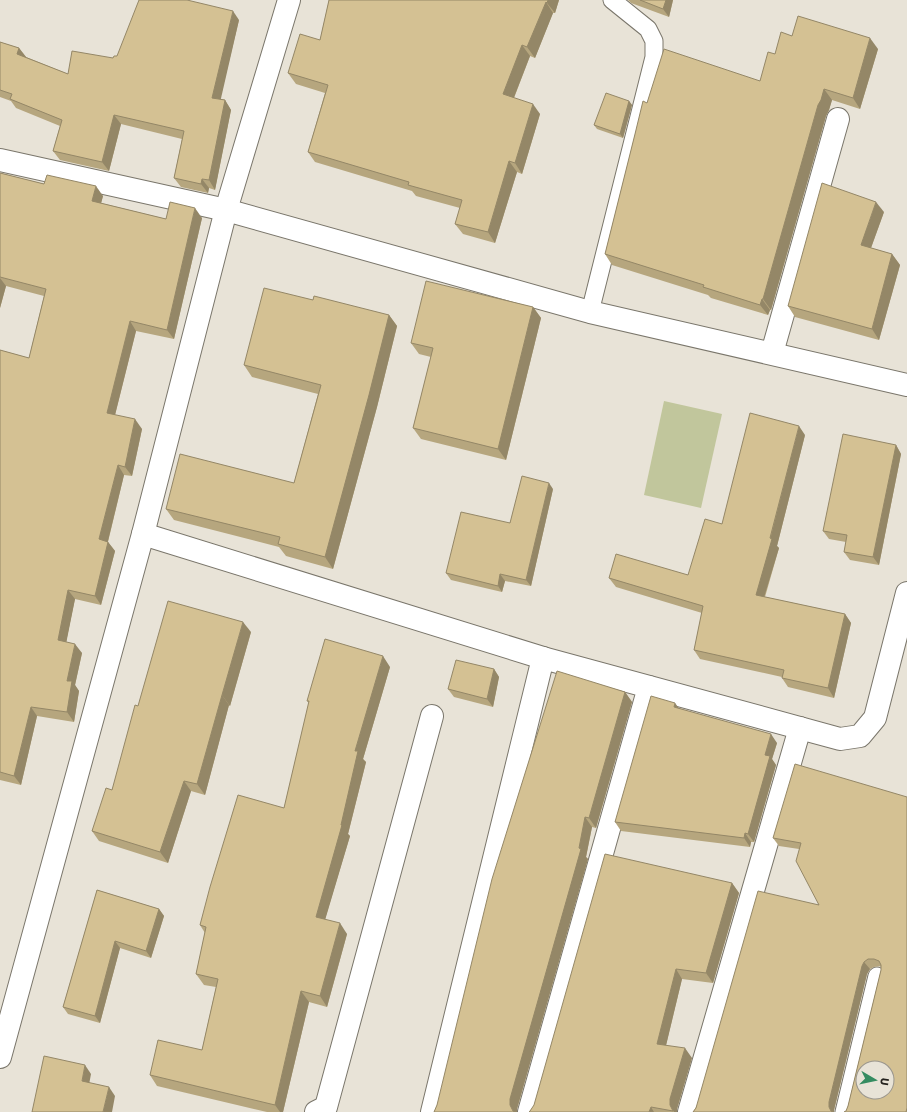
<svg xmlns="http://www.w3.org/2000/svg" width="907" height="1112" font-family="Jost,sans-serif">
  <rect width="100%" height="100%" fill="#e8e3d7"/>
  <path fill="#c1c69c" d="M664 401 722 414 701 508 644 495Z"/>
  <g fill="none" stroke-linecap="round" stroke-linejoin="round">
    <defs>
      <g id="service">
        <path d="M590 312 654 57V41L648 29 612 0"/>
        <path d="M844 1112 877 976"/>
      </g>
      <g id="minor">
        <path d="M0 160 226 210 590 312 907 385"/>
        <path d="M772 353 838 119"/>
        <path d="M143 534 543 658 840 739 860 736 875 718 907 593"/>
        <path d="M0 1057 143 534 226 210 289 0"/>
        <path d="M316 1112 326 1107 432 716"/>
        <path d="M432 1112 543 658"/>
        <path d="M529 1112 649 687"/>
        <path d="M689 1112 800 728"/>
      </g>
    </defs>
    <use href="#service" stroke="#7a766b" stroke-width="19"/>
    <use href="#minor" stroke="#7a766b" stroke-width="24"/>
    <use href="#service" stroke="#fff" stroke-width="17"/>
    <use href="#minor" stroke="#fff" stroke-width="22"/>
  </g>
  <g fill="#b6a67e">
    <path d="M329 0H559L555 13H553L535 58 530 56 514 98 540 114 522 174 517 172 495 243 463 234 455 224 460 208 416 196 412 191 315 162 308 152 325 93 296 84 288 73 320 40Z"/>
    <path d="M628 0H673L669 17 631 3Z"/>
    <path d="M239 20 220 99 225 100 231 110 215 190 209 188 208 193 181 187 174 178 182 139 121 124 109 171 60 160 53 151 60 126 16 108 11 101 0 97V42L19 48 26 57 68 74 113 58 117 56Z"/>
    <path d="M792 36 878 49 860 109 832 100 829 110 826 116 771 310H770L768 315 711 298 708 295 612 265 605 254 635 135V134L647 103 760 81 775 54Z"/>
    <path d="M629 101 632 105 623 138 597 129 594 125Z"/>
    <path d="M0 173 44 184 103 196 101 203 166 219 202 218 174 339 136 331 115 415 142 429 132 476 124 475 108 542 115 551 101 605 75 599 66 642 82 653 75 685 79 691 74 722 37 716 21 785 0 780V350L29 358 44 296 6 286 0 308Z"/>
    <path d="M884 212 871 248 892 254 900 265 879 340 795 317 788 306Z"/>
    <path d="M313 300 389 315 397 326 377 407 333 569 286 556 279 547 174 520 166 509 294 483 318 394 252 377 244 365Z"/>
    <path d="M533 307 541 318 506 460 421 439 413 428 431 357 419 354 411 343Z"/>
    <path d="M805 435 777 546 779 548 765 597 845 614 851 623 834 698 788 687 782 678V677L700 659 694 650 702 613 616 587 609 578 688 575 722 524Z"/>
    <path d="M896 445 901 454 879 565 850 560 844 552 846 542 829 539 823 531Z"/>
    <path d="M553 489 531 586 505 581 502 592 451 580 446 573Z"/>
    <path d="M251 632 230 706 229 705 205 795 191 791 168 863 99 841 92 831 112 790 138 706Z"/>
    <path d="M390 667 363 759 366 762 348 834 350 836 325 919 347 934 327 1007 309 1002 283 1112H267L157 1086 150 1075 202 1050 216 987 204 985 196 974 205 933 200 925 284 808 309 703 307 701Z"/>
    <path d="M494 669 499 677 493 707 454 697 448 689Z"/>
    <path d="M625 692 632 702 596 828 592 827 586 857 588 859 517 1109V1112H434Z"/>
    <path d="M679 708 777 743 772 759 776 765 754 842H751L750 847 621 831 615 822Z"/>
    <path d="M907 797V1112L846 1111 848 1106 881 970V967L880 966 874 967 870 969 867 974 834 1110V1112H693L819 905 799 849 779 846 773 838Z"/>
    <path d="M732 883 739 893 713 983 682 979 666 1045 692 1058 677 1109V1112H529L530 1111Z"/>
    <path d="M97 890 159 909 164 916 151 958 120 948 100 1023 68 1014 63 1007Z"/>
  </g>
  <g fill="#948767">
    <path d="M548 0H559L555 13 547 3Z"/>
    <path d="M666 0H673L669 17 663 9Z"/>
    <path d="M546 2 553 13 535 58 527 47Z"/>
    <path d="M233 11 239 20 219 107 212 98Z"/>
    <path d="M870 38 878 49 860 109 853 98Z"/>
    <path d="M522 45 530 56 511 105 503 94Z"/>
    <path d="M19 48 26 57 24 63 17 54Z"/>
    <path d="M824 89 832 100 829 110 826 116 771 310 763 299 818 105Z"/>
    <path d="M225 100 231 110 215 190 209 180Z"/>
    <path d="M629 101 632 105 623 138 620 134Z"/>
    <path d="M533 104 540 114 522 174 515 163Z"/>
    <path d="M114 115 121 124 109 171 102 162Z"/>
    <path d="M509 161 517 172 495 243 488 232Z"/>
    <path d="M202 179 209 188 208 193 201 184Z"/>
    <path d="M96 186 103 196 99 211 92 201Z"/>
    <path d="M876 202 884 212 868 256 861 245Z"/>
    <path d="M195 208 202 218 174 339 167 330Z"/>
    <path d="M892 254 900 265 879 340 872 329Z"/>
    <path d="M0 278 6 286 0 308Z"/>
    <path d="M762 299 770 310 768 315 760 305Z"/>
    <path d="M533 307 541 318 506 460 498 449Z"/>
    <path d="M389 315 397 326 377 407 333 569 325 557Z"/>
    <path d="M130 321 136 331 113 423 107 413Z"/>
    <path d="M135 419 142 429 132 476 125 467Z"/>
    <path d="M799 426 805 435 777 546 779 548 762 604 756 595Z"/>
    <path d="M896 445 901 454 879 565 873 557Z"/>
    <path d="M118 465 124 475 106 549 99 539Z"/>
    <path d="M549 483 553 489 531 586 526 580Z"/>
    <path d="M108 542 115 551 101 605 95 596Z"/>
    <path d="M500 574 505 581 502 592 498 586Z"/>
    <path d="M68 590 75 599 65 649 58 640Z"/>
    <path d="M845 614 851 623 834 698 828 688Z"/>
    <path d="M243 622 251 632 230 706 222 695Z"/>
    <path d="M75 644 82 653 75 685 79 691 74 722 67 712V681Z"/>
    <path d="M383 656 390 667 363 759 366 762 348 834 350 836 323 927 316 917 341 825 355 751Z"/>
    <path d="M494 669 499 677 493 707 487 699Z"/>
    <path d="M625 692 632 702 596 828 589 818Z"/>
    <path d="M222 695 229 705 205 795 197 784Z"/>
    <path d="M675 703 681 711 674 707Z"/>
    <path d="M31 707 37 716 21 785 14 776Z"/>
    <path d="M771 734 777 743 772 759 776 765 754 842 748 834 765 755Z"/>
    <path d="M184 781 191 791 168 863 160 852Z"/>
    <path d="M585 817 592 827 586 857 588 859 517 1109V1112H514L510 1105V1099L579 848Z"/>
    <path d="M745 833 751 842 750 847 744 838Z"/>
    <path d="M732 883 739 893 713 983 706 973Z"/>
    <path d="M159 909 164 916 151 958 146 951Z"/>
    <path d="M340 923 347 934 327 1007 320 996Z"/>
    <path d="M115 941 120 948 100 1023 95 1016Z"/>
    <path d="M864 962 870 969 867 974 834 1110V1112H832L829 1107V1102L862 966Z"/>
    <path d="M676 969 682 979 664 1054 657 1044Z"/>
    <path d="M301 991 309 1002 283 1112H280L275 1105Z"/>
    <path d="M685 1048 692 1058 677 1109V1112H674L670 1105V1099Z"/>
    <path d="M85 1065 91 1074 88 1090 82 1081Z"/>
    <path d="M109 1087 115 1096 112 1112H103Z"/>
    <path d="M651 1107 654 1112H649Z"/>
  </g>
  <g fill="#d4c193" stroke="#948767" fill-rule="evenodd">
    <path d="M139 0H187L233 11 212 98 225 100 209 180 202 179 201 184 174 178 184 131 114 115 102 162 53 151 62 120 10 99 12 94 0 90V42L19 48 17 54 68 74 72 51 113 58 114 56H117Z"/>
    <path d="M329 0H548L547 3 546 2 527 47 522 45 503 94 533 104 515 163 509 161 488 232 455 224 462 200 408 185 409 182 308 152 328 85 288 73 300 34 320 40Z"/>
    <path d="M640 0H666L663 9Z"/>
    <path d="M798 16 870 38 853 98 824 89 821 100 818 105 763 299H762L760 305 703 287 704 285 605 254 635 134 643 101 647 103 664 49 760 81 768 52 775 54 781 32 792 36Z"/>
    <path d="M606 93 629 101 620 134 594 125Z"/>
    <path d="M0 173 44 184 47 175 96 186 92 201 166 219 170 202 195 208 167 330 130 321 107 413 135 419 125 467 118 465 99 539 108 542 95 596 68 590 58 640 75 644 67 681H72L67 712 31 707 14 776 0 772V350L29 358 46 289 0 277Z"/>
    <path d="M822 183 876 202 861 245 892 254 872 329 788 306Z"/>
    <path d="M426 281 533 307 498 449 413 428 433 348 411 343Z"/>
    <path d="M264 288 313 300 314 296 389 315 369 395 325 557 278 544 280 537 166 509 180 454 294 483 321 385 244 365Z"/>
    <path d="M750 413 799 426 770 538 772 539 756 595 845 614 828 688 782 678 784 670 694 650 703 606 609 578 616 554 688 575 705 519 722 524Z"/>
    <path d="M843 434 896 445 873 557 844 552 847 535 823 531Z"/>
    <path d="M522 476 549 483 526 580 500 574 498 586 446 573 461 512 510 523Z"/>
    <path d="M168 601 243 622 222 695 197 784 184 781 160 852 92 831 106 788 112 790 135 705 138 706Z"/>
    <path d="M325 639 383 656 355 751H358L341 825H342L316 917 340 923 320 996 301 991 275 1105 150 1075 158 1040 202 1050 218 979 196 974 206 927 200 925 210 887 238 795 284 808 309 701H307Z"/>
    <path d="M456 660 494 669 487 699 448 689Z"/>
    <path d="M557 671 625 692 589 818 585 817 579 848 581 849 510 1099V1105L513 1111 515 1112H434L437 1105 492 879Z"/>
    <path d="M651 696 675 703 674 707 771 734 765 755 770 756 748 834 745 833 744 838 615 822Z"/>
    <path d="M795 764 907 797V1108L906 1112H844L846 1111 848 1106 881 970V965L879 961 874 959H868L864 962 862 966 829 1102V1107L831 1111 833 1112H693L696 1108 758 891 819 905 796 861 801 843 773 838ZM863 1068H887V1092H863Z"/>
    <path d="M605 854 732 883 706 973 676 969 657 1044 685 1048 670 1099V1105L673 1111 651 1107 649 1112H529L530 1111 534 1105Z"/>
    <path d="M97 890 159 909 146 951 115 941 95 1016 63 1007Z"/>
    <path d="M44 1056 85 1065 82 1081 109 1087 103 1112H32Z"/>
  </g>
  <g transform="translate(875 1080) rotate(99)"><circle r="19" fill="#e8e3d7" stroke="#9a968d"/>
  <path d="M0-3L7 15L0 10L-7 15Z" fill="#358c61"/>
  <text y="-6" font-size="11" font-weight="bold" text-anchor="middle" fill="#25231f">U</text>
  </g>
</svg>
